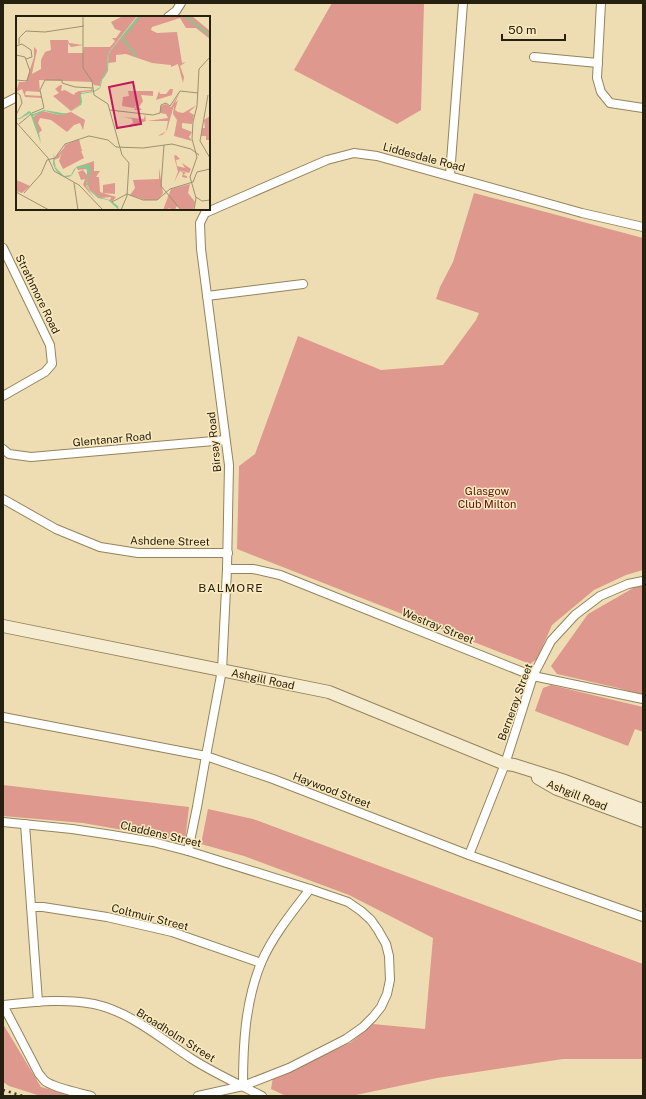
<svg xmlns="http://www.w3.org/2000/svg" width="646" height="1099" font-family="'Public Sans',sans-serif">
  <rect width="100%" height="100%" fill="#eeddb2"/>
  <g fill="#de988d">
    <path d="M332 3H424L421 110 397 124 294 70Z"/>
    <path d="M474 193 643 238V570L626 575 594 590 552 625 537 659 530 664 237 549 239 466 255 454 298 336 381 370 443 365 476 320 479 313 436 299 440 287 453 262Z"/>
    <path d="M643 585V695L618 688 557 674 551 666 588 614 635 587Z"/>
    <path d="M551 685 643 707V732L635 729 628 746 535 711 543 688Z"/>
    <path d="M3 785 189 807 185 841 83 823 3 816Z"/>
    <path d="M208 809 253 819 643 964V1059H563L437 1078 351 1096H286L271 1089 273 1077 350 1043 373 1024 425 1029 433 938 349 895 244 856 201 844Z"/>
    <path d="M3 1024 41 1087 74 1096H41L9 1086 3 1082Z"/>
  </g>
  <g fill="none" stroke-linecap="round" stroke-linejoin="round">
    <defs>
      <g id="street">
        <path d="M601 3 597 78 601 92 610 103 643 108"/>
        <path d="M168 17 176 11 181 3"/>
        <path d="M534 57 598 63"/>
        <path d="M3 104 17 97"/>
        <path d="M450 175 463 3"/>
        <path d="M3 248 50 345 52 364 45 372 3 396"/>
        <path d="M207 296 303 284"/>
        <path d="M3 449 9 454 31 457 225 440"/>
        <path d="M3 499 56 529 100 547 138 553H228"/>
        <path d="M227 569H253L280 575 533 676 643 699"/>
        <path d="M3 717 206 756 273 779 469 855 643 917"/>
        <path d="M3 822 72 829 112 835 153 842 188 851 310 889 348 902 361 911 371 920 378 930 386 944 389 956 390 980 387 994 381 1007 373 1017 363 1027 346 1039 289 1068 243 1086 198 1096"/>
        <path d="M25 824 38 1002"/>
        <path d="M188 851 197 807 206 756 222 670 227 569 229 465 201 249 200 223 205 213 327 160 354 153 377 156 582 213 643 227"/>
        <path d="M469 855 505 764 533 676 551 641 575 615 600 596 628 584 643 581"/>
        <path d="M31 907H43L107 917 172 932 261 963"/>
        <path d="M243 1086C243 1044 245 1003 261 963 272 937 293 911 310 889"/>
        <path d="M91 1096C80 1093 54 1088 45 1081 43 1079 41 1076 39 1074L3 1005C33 1002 64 998 94 1004 131 1012 161 1039 192 1059 214 1073 238 1084 262 1096"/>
      </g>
      <g id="secondary">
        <path d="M3 626 329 692 505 764 514 765 565 781 643 810"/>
        <path d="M538 778 557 789 643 821"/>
      </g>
    </defs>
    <use href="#street" stroke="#94845c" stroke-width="10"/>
    <use href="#secondary" stroke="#94845c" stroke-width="14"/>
    <use href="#street" stroke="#fff" stroke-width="8"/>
    <use href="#secondary" stroke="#f6ecd1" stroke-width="12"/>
    <path stroke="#3e3623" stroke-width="2.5" stroke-dasharray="2 4" stroke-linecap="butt" d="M3 1090 23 1096"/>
  </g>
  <g text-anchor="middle" stroke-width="3" stroke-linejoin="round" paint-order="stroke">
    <g font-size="11" fill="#262010" stroke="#fbeabf">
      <text transform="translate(424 157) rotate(15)" y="4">Liddesdale Road</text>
      <text transform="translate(38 294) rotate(64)" y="4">Strathmore Road</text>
      <text transform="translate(112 439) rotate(-5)" y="4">Glentanar Road</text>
      <text transform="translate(214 442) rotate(-96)" y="4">Birsay Road</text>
      <text transform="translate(170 541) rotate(1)" y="4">Ashdene Street</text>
      <text transform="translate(438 626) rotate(22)" y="4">Westray Street</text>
      <text transform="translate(263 679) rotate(12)" y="4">Ashgill Road</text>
      <text transform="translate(515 702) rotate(-70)" y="4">Berneray Street</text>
      <text transform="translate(332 790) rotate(21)" y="4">Haywood Street</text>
      <text transform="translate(577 795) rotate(22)" y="4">Ashgill Road</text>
      <text transform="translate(161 834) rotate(13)" y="4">Claddens Street</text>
      <text transform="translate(150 917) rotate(14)" y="4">Coltmuir Street</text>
      <text transform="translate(176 1035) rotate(32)" y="4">Broadholm Street</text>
    </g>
    <g font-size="11" fill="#5a0f0a" stroke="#fbeabf">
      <text x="487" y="495">Glasgow<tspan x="487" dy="13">Club Milton</tspan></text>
    </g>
    <g font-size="12" letter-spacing="1" fill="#262010" stroke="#fbeabf">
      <text x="231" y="592">BALMORE</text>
    </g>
  </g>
  <g transform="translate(16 16)">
    <rect width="194" height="194" fill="#eeddb2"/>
    <path d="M107 0H121L92 37 91 55 85 64 84 70 78 69 76 66 23 64 24 76 10 75 9 79 26 80V82L9 81 6 73 0 76 3 66H10L18 41V31L21 34 16 58 25 53V44L29 36 35 34 34 24H52L53 27 67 29 55 31 52 27V37H67L68 31H94L99 25 96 22H100L105 15 99 13 95 6ZM122 0H176L194 15V23L180 12H170L164 2 136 11 135 14 141 17 161 16 166 47 170 46 164 50 168 61 167 67 162 48 155 51V49L136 47 110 38 100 39V46L92 47 93 37ZM44 69H46L45 75 49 74 58 79 59 77 63 75 75 74V72L77 75 66 76 64 80 65 88 55 95 37 80 43 77 39 73ZM154 73H157L156 79 140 84 143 75 144 78H150ZM112 75H137V80L125 79 127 85 123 91 126 94H118L121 88 118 92 106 90 107 81 113 80ZM164 76 159 87 162 84 159 94 162 96 167 97 181 89 173 96 178 99 176 108 166 107V112L176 116 173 121 176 125 158 120 161 104 157 98 158 89 151 114 146 119 142 120 150 115 152 105H131L152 102 150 98 144 97 145 90 150 88 155 91ZM26 95 43 99 55 96 69 104 67 114 64 107 58 109 51 116 35 104 24 102 22 107 26 114 23 117 25 126 17 101ZM129 98 130 105 114 111 111 110 117 107 116 103 107 101 128 103ZM194 100V124H190V120H185L186 112H189L188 104ZM63 123 66 135 71 134 65 135 68 142 47 153 43 145 46 136 43 142 38 144 41 154 37 144 48 132 47 135 49 129ZM160 139 164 143 160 144 161 150 169 152 166 147 175 153 173 157 163 154 170 157 167 159 171 160V162L166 161 167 157 164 155 158 166 162 156 158 140ZM78 145V155H84L80 161H83L84 176 87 177V169L99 167V178L87 177 100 181 96 186 99 188 94 184 95 181 84 182 74 174 71 168 72 160 70 170 79 183 67 169 69 163 65 164 62 156 67 154 71 159V153L62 154 60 151ZM143 152 147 177 142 184H129L114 179 119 172 117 164 143 163ZM0 164 5 166 14 170 6 177 0 175ZM174 168 172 177 179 186 177 194H166L161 190 159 194 152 192 154 194H147L155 173Z" fill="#de988d"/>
    <path d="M122 0 93 37 92 55 89 60 86 64 85 70 83 73 78 76 65 78 66 86 65 89 52 98 43 99 29 95 17 100 21 111 25 128 14 97 4 103 0 102H4L13 95 17 98 28 94 52 98 64 89V79L65 77 78 75 84 71 85 64 91 55 92 37ZM26 129 38 137 39 151 48 160 55 159 58 153 63 150 73 148 75 155 71 167 75 168 71 169 73 173 83 181 94 184 102 190 103 194 92 184 82 182 73 174 70 169 72 159 70 152H60L56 159 53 161H49L44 159 39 153 37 148 38 137Z" fill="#85c890"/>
    <path fill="none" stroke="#85c890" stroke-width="2" d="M169 0 194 19M121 41 106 22 124 0"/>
    <path fill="none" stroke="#9e9171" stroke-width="1" d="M67 0V52L76 65 78 79 92 88 106 139 113 147 111 180 105 194M3 28V22L10 15 29 16 68 10M0 30 6 28 15 34 16 41 10 43M0 39 9 41 14 55 11 65 0 64M0 76 4 79 6 87 0 99M192 79 184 125 194 142M154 90 164 75 182 77M94 94 137 99 144 97M16 97 28 92 24 74 29 64H46V67L59 71 77 72M144 97 145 89 150 87 154 90M0 106 32 142 38 155 63 169 87 194M3 108 15 98M148 129 145 170 165 194M58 167 62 194M0 176 33 194M8 177 25 158 31 144 39 142 49 128 73 120 92 124 100 131 127 132 156 128 175 133 183 139M180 181 186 185 194 184M96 186 111 178 127 184H141L154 173 177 166 181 156 194 153M178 194 180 182 174 161 181 141 176 123 177 106 181 90 183 53 194 41"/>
    <path fill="#c2185b" fill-opacity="0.15" stroke="#c2185b" stroke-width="2" d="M117 66 125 108 101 112 93 71Z"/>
    <rect width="194" height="194" fill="none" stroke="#262010" stroke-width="2"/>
  </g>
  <rect width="646" height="1099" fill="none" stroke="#262010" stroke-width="8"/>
  <path d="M502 34v6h63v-6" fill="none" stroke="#262010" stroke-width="2"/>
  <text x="508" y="34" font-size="12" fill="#262010" stroke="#fbeabf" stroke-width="3" paint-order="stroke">50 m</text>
</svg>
